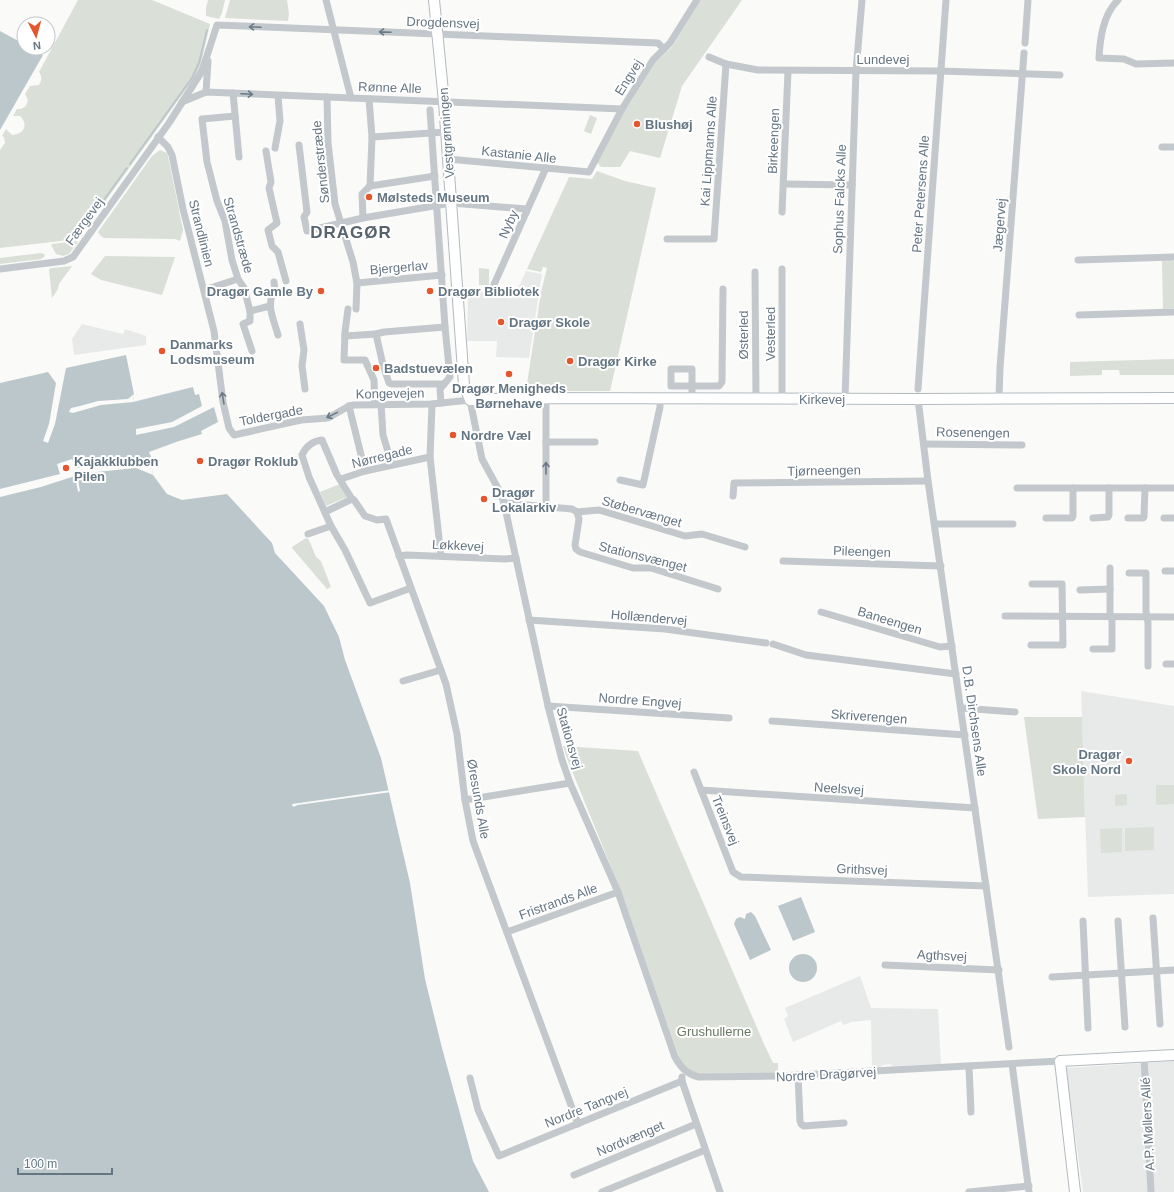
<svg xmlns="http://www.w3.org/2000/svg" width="1174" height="1192" font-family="Helvetica,sans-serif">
  <rect width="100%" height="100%" fill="#fafaf8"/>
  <g fill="#e8e9e9">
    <path d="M526 271 542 274 529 358 496 357 497 341H467L468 290 493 292 514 297Z"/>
    <path d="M82 324 123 334 125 329 146 336V345L74 355 72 339Z"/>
    <path d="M1081 691 1174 706V894L1088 897Z"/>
    <path d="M860 976 871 1008 938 1009 941 1064 893 1066 890 1064 883 1065 880 1067H872L871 1020 852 1022 843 1025 841 1021 793 1042 784 1019 788 1016 785 1008Z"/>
    <path d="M1174 1061V1192H1083L1066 1068Z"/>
  </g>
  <g fill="#dadfd7">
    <path d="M78 0H152L210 24 200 68 194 78 78 239 0 248V150L5 143 4 137 2 136 6 129 12 135C24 134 29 125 20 116H13L17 109H21L26 106 28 100 25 94 30 86 39 85C42 80 42 76 39 72Z"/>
    <path d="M208 0H225L222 13 219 19 206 16V8Z"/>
    <path d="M230 0H287L289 14 288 21 225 18Z"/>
    <path d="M701 0H742L682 86 660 158 630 151 620 167H601L597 162 623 114 656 62 672 47Z"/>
    <path d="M590 115 597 118 591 134 584 131Z"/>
    <path d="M160 150 167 153 168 156 183 230 180 241 175 239 104 238 101 236 98 232 152 156Z"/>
    <path d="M597 171 625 181 656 188 610 391H528L529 385 527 384 541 292 547 268 543 267 541 272 527 269 569 177 592 179Z"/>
    <path d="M77 241 78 242 69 254 63 256 56 254 51 245 52 244Z"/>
    <path d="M41 253 44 254 45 256 41 259 0 264V258Z"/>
    <path d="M105 256 175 257 162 295 101 280 91 274Z"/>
    <path d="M1170 260 1174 261V308L1163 309 1162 261Z"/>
    <path d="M72 266 59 284 58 289 52 298 49 269 52 268Z"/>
    <path d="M479 268 489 269V285H479Z"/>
    <path d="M1174 359V375H1120L1119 370H1102V375L1070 376V362Z"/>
    <path d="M340 484 347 497 326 506 320 492Z"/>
    <path d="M306 538 309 540 316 557 321 561 331 587 327 589 292 548V547Z"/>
    <path d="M1024 717H1082L1085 817 1038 819Z"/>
    <path d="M563 746 638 751 764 1044 773 1063H778V1070L776 1073 700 1074C691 1072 685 1067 680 1060L624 899 568 761Z"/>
    <path d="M1156 785H1174V804L1156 805Z"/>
    <path d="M1127 794V805L1115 806V795Z"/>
    <path d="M1154 827V850L1125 851V828Z"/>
    <path d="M1122 828V852L1101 853 1100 829Z"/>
  </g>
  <g fill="#bbc7cb">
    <path d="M0 31 24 44V48H30L43 55 0 130Z"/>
    <path d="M126 355 134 394 133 402 193 387 195 395 199 394 202 406 172 422 136 429V435L174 427 214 407 218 422 201 431 202 434 179 441 149 452 152 459 140 460V463L152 469 153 475 167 494 182 500 227 494 272 543 275 553 324 606 339 637 345 660 381 758 410 883 425 979 442 1048 473 1161 489 1192H0V383L48 372 56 383 49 424 43 441 48 443 55 424 66 368Z"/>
    <path d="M801 897 815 932 793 941 778 906Z"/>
    <path d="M751 912 755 916 771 950 750 960 734 924 736 919 740 917 745 919 746 914Z"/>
    <circle cx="803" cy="968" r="14"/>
  </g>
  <g fill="#fafaf8">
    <path d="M134 394 133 402 101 405 73 413 69 412 71 408 80 406 98 401 128 399Z"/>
    <path d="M72 459 76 468 140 460V463L152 469 153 475 136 468 77 474 80 491 78 492 75 476 41 487 0 497V489L60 474 57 464Z"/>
    <path d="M391 790V792L298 805 293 807 292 804Z"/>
  </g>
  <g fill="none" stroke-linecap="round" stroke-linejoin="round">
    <g stroke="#bbc7cb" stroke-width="2">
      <path d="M130 164 192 78 199 63 207 30"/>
      <path d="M85 226 127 168"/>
    </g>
    <defs>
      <g id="secondary">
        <path d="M434 0 444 102 464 385 470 400 524 398 918 399 1174 398"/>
        <path d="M1075 1192 1060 1061 1174 1055"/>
      </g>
    </defs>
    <use href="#secondary" stroke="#b3babf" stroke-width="12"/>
    <g stroke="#c3c8cc" stroke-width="7">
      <path d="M326 0 351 98"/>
      <path d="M1118 0C1103 15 1100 38 1099 58L1124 59 1136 64 1174 63"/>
      <path d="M1025 43 1028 0"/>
      <path d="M709 57 726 64 758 70 940 71 1060 75"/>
      <path d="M206 92 208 61"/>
      <path d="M233 93 239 157"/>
      <path d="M327 97 328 143 335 204 353 262 357 283 356 309"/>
      <path d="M369 99 372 137 370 186"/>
      <path d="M182 102 206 92 622 109"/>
      <path d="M430 110 445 327 450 377 440 389 441 403"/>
      <path d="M235 116 202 119 207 162 217 201 225 221 232 260 238 279 244 288 250 311V321L243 324 252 351"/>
      <path d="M158 137 168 147 172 155 183 209 214 331 223 402 229 428 234 435 301 420 328 418 349 406 354 405 432 404 470 400 482 459 500 492 504 503 548 706 562 760 570 783 618 892 675 1057C681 1068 687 1074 699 1077L780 1076 1060 1061"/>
      <path d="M372 137 446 132"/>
      <path d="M299 145 307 212 304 217 307 231 363 218 451 203 527 209"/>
      <path d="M1162 147H1174"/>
      <path d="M275 148 280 121 278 96"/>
      <path d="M266 151 271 182 269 188 277 223 268 230 272 246 278 252 286 281"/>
      <path d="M448 159 589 172 622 109 653 60 670 43 697 0"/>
      <path d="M784 184 852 185"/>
      <path d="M370 186 435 176"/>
      <path d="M782 212 788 71"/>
      <path d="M363 218 362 194 370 186"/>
      <path d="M667 239H714L726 64"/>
      <path d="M1078 260 1174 257"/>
      <path d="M0 269 64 261 73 257 169 123 202 71 217 25 658 43 664 49"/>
      <path d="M755 272 756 399"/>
      <path d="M274 282 275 290C265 304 274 320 278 335"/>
      <path d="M357 283 442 275"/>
      <path d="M492 289 546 168"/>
      <path d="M204 290 238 279"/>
      <path d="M348 309 345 332 344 360H365L374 380 375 404"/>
      <path d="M250 311 270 306"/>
      <path d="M1079 315 1174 312"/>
      <path d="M300 324 304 350 302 366 305 389"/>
      <path d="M376 334 384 332 445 327"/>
      <path d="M345 336 376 334 383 365 389 383 392 384H444"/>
      <rect x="671" y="369" width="21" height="17"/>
      <path d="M918 389 946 0"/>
      <path d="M692 398V386H719L722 382 723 289"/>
      <path d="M999 398 1000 368 1024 53"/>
      <path d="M782 399V269"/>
      <path d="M845 399 856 71 862 0"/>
      <path d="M918 399 928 481 1009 1047"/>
      <path d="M381 404 383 435 392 465"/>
      <path d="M432 404 430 457 441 556"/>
      <path d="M349 406 365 471"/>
      <path d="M546 442H595"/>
      <path d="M924 444 1022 445"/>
      <path d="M341 479 365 471 430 457"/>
      <path d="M620 480 643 485 660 407V399"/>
      <path d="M1017 488H1174"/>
      <path d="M733 496 734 483 928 481"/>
      <path d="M504 503 572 509 577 512"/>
      <path d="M546 507V398"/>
      <path d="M325 512 352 499"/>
      <path d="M577 512 579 519 575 545 576 549 580 552 633 568H651L718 589"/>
      <path d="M577 512 599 510 685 536 702 534 745 547"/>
      <path d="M1046 518H1072L1073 516V488"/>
      <path d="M1093 518 1108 517 1109 515V488"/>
      <path d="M1128 518H1143L1144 517 1145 488"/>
      <path d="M1164 518H1174"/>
      <path d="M935 524H1013"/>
      <path d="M308 534 331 526"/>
      <path d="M399 556 407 555 505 559 516 558"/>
      <path d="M783 561 941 566"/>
      <path d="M1165 571H1174"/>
      <path d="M1129 573H1146V611L1148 623V666"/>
      <path d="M411 588 370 603 345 550 331 526 309 477 302 455C306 446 313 441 322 440L337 475 352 499 354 500 365 516 377 520 386 519 446 684 457 734 465 800 473 841 578 1124"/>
      <path d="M1080 590 1110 589"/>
      <path d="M821 612 940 647 952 646"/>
      <path d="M1005 616 1174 617"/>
      <path d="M529 620 665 629 766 643"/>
      <path d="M773 644 806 655 956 674"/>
      <path d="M1031 645H1063L1062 584H1032"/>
      <path d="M1093 649H1112V621L1110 613V568"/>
      <path d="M1166 664H1174"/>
      <path d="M403 681 441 670"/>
      <path d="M548 706 729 718"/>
      <path d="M961 708 1015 712"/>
      <path d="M772 721 965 735"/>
      <path d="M694 772 733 872 741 877 986 886"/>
      <path d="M701 790 975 808"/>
      <path d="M465 800 570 783"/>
      <path d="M1153 918 1160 1024"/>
      <path d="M1083 921 1088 1028"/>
      <path d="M1118 921 1125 1027"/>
      <path d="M507 932 618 892"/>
      <path d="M885 965 999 970"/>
      <path d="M1052 977 1174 970"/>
      <path d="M1144 1056 1151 1192"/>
      <path d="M1012 1064 1029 1192"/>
      <path d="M969 1067 971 1112"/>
      <path d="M798 1075 800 1121 801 1124 804 1126 844 1123"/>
      <path d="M682 1077V1081L720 1192"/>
      <path d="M470 1078 478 1110 499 1156 682 1081"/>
      <path d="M574 1175 696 1124"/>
      <path d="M602 1192 705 1150"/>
      <path d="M969 1192 1029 1186"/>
    </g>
    <use href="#secondary" stroke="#fff" stroke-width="10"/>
  </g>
  <defs><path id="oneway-shaft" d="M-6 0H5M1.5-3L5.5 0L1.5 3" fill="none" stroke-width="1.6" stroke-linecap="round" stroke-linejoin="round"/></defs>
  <g stroke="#6a7a87">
    <use href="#oneway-shaft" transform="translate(255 27) rotate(-178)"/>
    <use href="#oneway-shaft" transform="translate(385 32) rotate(-178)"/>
    <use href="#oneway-shaft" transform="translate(247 94) rotate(3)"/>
    <use href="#oneway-shaft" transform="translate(223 398) rotate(-99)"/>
    <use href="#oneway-shaft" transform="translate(332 415) rotate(154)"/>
    <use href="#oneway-shaft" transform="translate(546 468) rotate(-90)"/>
  </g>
  <g fill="#e4572e" stroke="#fff" stroke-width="1.5">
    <circle cx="637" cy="124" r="4"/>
    <circle cx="369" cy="197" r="4"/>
    <circle cx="321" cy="291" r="4"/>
    <circle cx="430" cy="291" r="4"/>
    <circle cx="501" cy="322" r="4"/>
    <circle cx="162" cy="351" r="4"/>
    <circle cx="570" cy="361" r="4"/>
    <circle cx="376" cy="368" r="4"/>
    <circle cx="509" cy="374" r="4"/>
    <circle cx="453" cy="435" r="4"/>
    <circle cx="200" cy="461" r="4"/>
    <circle cx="66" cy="468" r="4"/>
    <circle cx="484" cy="499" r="4"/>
    <circle cx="1129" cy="761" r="4"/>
  </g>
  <g text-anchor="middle" stroke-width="4" stroke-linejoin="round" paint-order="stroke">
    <g font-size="13" fill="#657683" stroke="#fff">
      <text transform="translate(443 22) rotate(2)" y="5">Drogdensvej</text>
      <text x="883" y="64">Lundevej</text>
      <text transform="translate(628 77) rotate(-58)" y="5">Engvej</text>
      <text transform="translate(390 87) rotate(2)" y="5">Rønne Alle</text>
      <text transform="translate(446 133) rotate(-94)" y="5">Vestgrønningen</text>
      <text transform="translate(773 141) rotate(-88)" y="5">Birkeengen</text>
      <text transform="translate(708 151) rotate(-86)" y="5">Kai Lippmanns Alle</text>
      <text transform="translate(519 154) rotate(6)" y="5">Kastanie Alle</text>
      <text transform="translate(320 162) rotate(-96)" y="5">Sønderstræde</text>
      <text transform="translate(920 194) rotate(-86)" y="5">Peter Petersens Alle</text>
      <text transform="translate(839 199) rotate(-88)" y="5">Sophus Falcks Alle</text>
      <text transform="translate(84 221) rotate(-54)" y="5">Færgevej</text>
      <text transform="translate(508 224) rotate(-66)" y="5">Nyby</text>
      <text transform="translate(999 225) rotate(-86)" y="5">Jægervej</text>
      <text transform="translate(202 233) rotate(76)" y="5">Strandlinien</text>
      <text transform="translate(239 235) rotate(74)" y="5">Strandstræde</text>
      <text transform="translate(399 267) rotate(-5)" y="5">Bjergerlav</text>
      <text transform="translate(770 334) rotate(-90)" y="5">Vesterled</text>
      <text transform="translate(743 335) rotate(-90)" y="5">Østerled</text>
      <text transform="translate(390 393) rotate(-1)" y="5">Kongevejen</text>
      <text x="822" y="404">Kirkevej</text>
      <text transform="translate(271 415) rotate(-11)" y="5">Toldergade</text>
      <text transform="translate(973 432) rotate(1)" y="5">Rosenengen</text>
      <text transform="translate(382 456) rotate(-14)" y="5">Nørregade</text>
      <text transform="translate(824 470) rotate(-1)" y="5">Tjørneengen</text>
      <text transform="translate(642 511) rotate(16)" y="5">Støbervænget</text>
      <text transform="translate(458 545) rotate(3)" y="5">Løkkevej</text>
      <text transform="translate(862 551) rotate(2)" y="5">Pileengen</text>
      <text transform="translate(643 556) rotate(14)" y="5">Stationsvænget</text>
      <text transform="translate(649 617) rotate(5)" y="5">Hollændervej</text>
      <text transform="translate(890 620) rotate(17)" y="5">Baneengen</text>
      <text transform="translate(640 700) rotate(4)" y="5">Nordre Engvej</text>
      <text transform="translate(869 716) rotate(4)" y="5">Skriverengen</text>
      <text transform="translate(975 721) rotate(82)" y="5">D.B. Dirchsens Alle</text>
      <text transform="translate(570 738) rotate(74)" y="5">Stationsvej</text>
      <text transform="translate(839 788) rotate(4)" y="5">Neelsvej</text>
      <text transform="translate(479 799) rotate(80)" y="5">Øresunds Alle</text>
      <text transform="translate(726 820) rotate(68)" y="5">Treinsvej</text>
      <text transform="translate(862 869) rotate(2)" y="5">Grithsvej</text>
      <text transform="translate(558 901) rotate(-20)" y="5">Fristrands Alle</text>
      <text transform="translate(942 955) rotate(3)" y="5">Agthsvej</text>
      <text transform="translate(826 1074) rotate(-3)" y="5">Nordre Dragørvej</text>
      <text transform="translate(586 1107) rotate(-22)" y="5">Nordre Tangvej</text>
      <text transform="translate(1147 1124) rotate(-93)" y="5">A.P. Møllers Allé</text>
      <text transform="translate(630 1138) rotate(-23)" y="5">Nordvænget</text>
    </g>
    <g font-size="13" font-weight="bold" fill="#657683" stroke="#fff" text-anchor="start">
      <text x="645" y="129">Blushøj</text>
      <text x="377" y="202">Mølsteds Museum</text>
      <text x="313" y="296" text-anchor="end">Dragør Gamle By</text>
      <text x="438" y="296">Dragør Bibliotek</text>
      <text x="509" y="327">Dragør Skole</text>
      <text x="170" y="349">Danmarks<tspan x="170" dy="15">Lodsmuseum</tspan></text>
      <text x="578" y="366">Dragør Kirke</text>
      <text x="384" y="373">Badstuevælen</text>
      <text x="509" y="393" text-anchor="middle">Dragør Menigheds<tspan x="509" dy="15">Børnehave</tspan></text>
      <text x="461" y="440">Nordre Væl</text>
      <text x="74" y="466">Kajakklubben<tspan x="74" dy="15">Pilen</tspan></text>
      <text x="208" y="466">Dragør Roklub</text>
      <text x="492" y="497">Dragør<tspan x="492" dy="15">Lokalarkiv</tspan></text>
      <text x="1121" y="759" text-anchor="end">Dragør<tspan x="1121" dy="15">Skole Nord</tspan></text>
    </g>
    <g font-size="13" fill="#687a64" stroke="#fff">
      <text x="714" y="1036">Grushullerne</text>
    </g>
    <g font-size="17" font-weight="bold" letter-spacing="1" fill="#57646e" stroke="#fff">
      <text x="351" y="238">DRAGØR</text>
    </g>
  </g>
  <g transform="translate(36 36) rotate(174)"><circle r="19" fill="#ffffff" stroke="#c1c8cd"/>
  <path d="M0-3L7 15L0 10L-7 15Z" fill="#e4572e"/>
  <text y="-6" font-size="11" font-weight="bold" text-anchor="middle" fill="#657683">N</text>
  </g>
  <path d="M18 1168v6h94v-6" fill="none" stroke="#657683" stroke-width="2"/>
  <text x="24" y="1168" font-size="12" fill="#657683" stroke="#ffffff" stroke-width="3" paint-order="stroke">100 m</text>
</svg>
